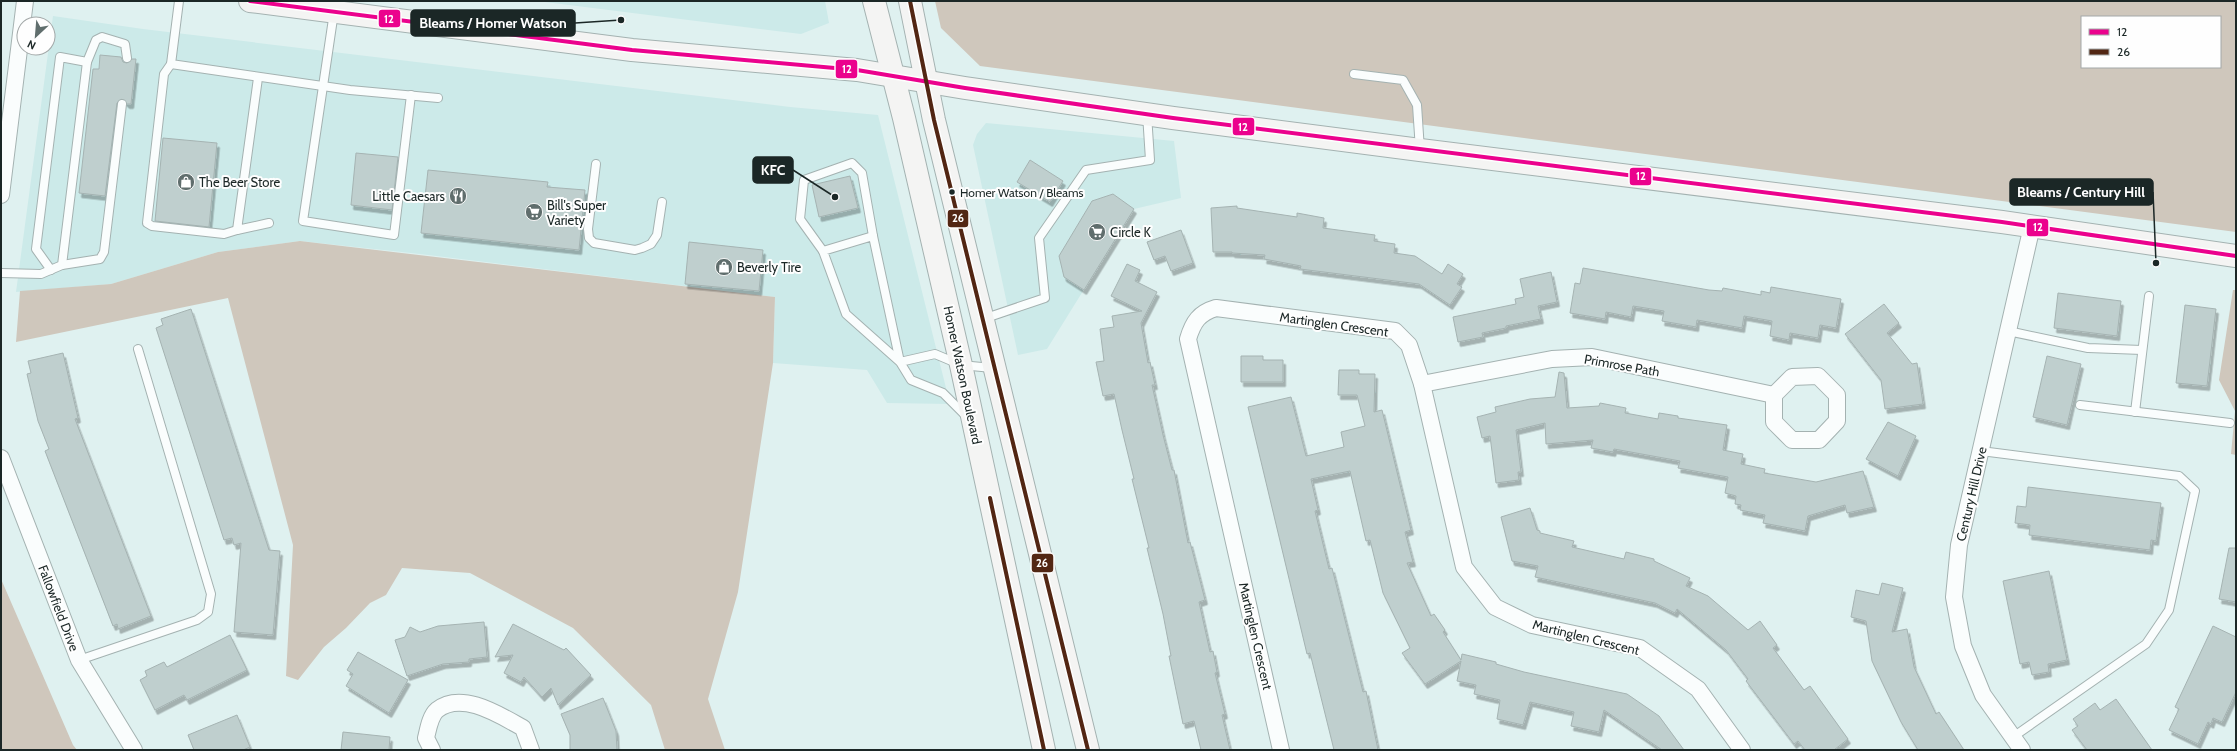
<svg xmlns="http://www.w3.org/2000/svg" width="2237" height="751" font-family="Cabin,sans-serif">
  <defs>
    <filter id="shadow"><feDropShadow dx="2.5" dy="4.5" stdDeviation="0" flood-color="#0004"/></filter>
  </defs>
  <rect width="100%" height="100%" fill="#dff1f0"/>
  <g fill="#cceae9">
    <path d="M537 1H825L829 23 801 34Z"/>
    <path d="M53 16 143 29 790 107 878 115 950 404 887 403 867 370 773 363 775 297 420 254 300 241 218 252 111 284 16 292Z"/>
    <path d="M986 123 1174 141 1181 198 1134 209 1047 349 1018 355 973 145 977 134Z"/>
  </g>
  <g fill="#cfc7bc" fill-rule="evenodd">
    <path d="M935 1H2236V232L980 66 941 28ZM2082 17H2220V67H2082Z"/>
    <path d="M300 241 775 297 773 363 738 592 708 699 725 750H665L651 705 573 628 470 573 402 568 386 595 370 603 346 628 324 647 298 680 286 676 293 545 228 298 16 342 20 291 111 284 218 252Z"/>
    <path d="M2233 290H2236V455L2231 454 2235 411 2219 380Z"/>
    <path d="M1 579 73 745 77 750H1Z"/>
  </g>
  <g fill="#bfcfce" stroke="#a5b3b2" filter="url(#shadow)">
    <path d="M100 55 121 57 123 62 127 63 132 59H136L131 104H127L122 99 117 103 105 196 79 193 93 69H99Z"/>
    <path d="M163 138 217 143 209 227 155 221Z"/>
    <path d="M356 153 398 157 392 210 351 205Z"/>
    <path d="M1030 160 1063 181 1050 202 1017 182Z"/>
    <path d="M428 170 548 182 547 187 585 190 579 250 421 233Z"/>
    <path d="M850 176 858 208 819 217 812 185Z"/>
    <path d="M1113 194 1134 209 1084 290 1064 277 1059 256 1092 201Z"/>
    <path d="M1237 206V208L1297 217V213L1324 218 1323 228 1375 235 1374 241 1395 244 1394 253 1415 256 1442 274 1448 264 1463 274 1457 284 1462 287 1450 305 1419 284 1300 269 1301 266 1264 259 1265 255 1232 253V252H1213L1211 208Z"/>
    <path d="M1181 230 1193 263 1171 271 1165 256 1154 260 1147 242Z"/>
    <path d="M689 242 763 250 759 291 685 284Z"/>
    <path d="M1127 264 1140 270 1135 281 1157 292 1141 323 1148 363 1150 362 1155 385H1152L1163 435 1172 470H1174L1188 543 1190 542 1205 600 1199 602 1210 652 1213 651 1217 672 1215 673 1225 714 1222 715 1230 750H1201L1194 721 1183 724 1169 656H1171L1163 614 1147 548H1149L1132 479H1134L1122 430 1114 394 1103 396 1096 362 1104 361 1100 329 1114 327 1112 316 1142 311 1111 296Z"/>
    <path d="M1583 268 1709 290 1722 291 1723 288 1761 295V291L1770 293 1771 287 1841 299 1836 328 1820 325 1818 338 1790 333 1789 340 1770 336 1772 321 1744 316 1742 328 1697 320 1696 327 1662 321 1664 311 1633 306 1631 317 1606 312 1605 319 1570 313 1575 283 1580 284Z"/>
    <path d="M1551 272 1557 302 1538 306 1541 319 1506 326V328L1482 333 1483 337 1458 342 1453 317 1516 304 1515 299 1524 297 1520 279Z"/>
    <path d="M2058 293 2121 301 2117 336 2054 328Z"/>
    <path d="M1884 304 1899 323 1887 333 1912 364 1917 363 1923 404 1885 409 1881 380 1845 334Z"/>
    <path d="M2185 305 2216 309 2207 386 2176 383Z"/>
    <path d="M191 309 269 550 280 551 273 635 234 632 241 543 234 545 232 538 224 540 156 328 163 325 161 319Z"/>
    <path d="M63 353 78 418 75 419 151 616 118 629 117 624 113 626 45 451 49 449 38 421 27 374 31 373 28 361Z"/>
    <path d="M1241 356H1263V360H1283V382H1241Z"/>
    <path d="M2047 356 2081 364 2067 425 2033 417Z"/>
    <path d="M1339 370H1359V374H1375L1374 412 1382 410 1411 530 1405 532 1413 562 1407 563 1431 616 1434 614 1445 630 1443 632 1461 660 1462 654 1496 662V664L1524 672 1627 694 1659 716 1684 750H1662L1604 710 1599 732 1571 726 1574 712 1530 702 1523 725 1497 719 1500 700 1474 694 1476 685 1457 681 1461 661 1425 684 1402 653 1410 648 1383 593 1370 540 1366 541 1350 471 1311 479 1318 510 1315 511 1329 569 1332 568 1363 692 1366 691 1378 750H1334L1310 653 1307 654 1248 407 1291 397 1306 456 1344 447 1341 432 1365 426 1357 395H1338Z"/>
    <path d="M1559 372 1564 373 1567 408 1599 406 1600 403 1626 408 1625 413 1658 419 1659 413 1678 416V418L1727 425 1723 450 1743 454 1741 464 1765 469 1764 473 1816 482 1863 471 1874 507 1847 513 1845 505 1808 516 1805 531 1763 523 1765 515 1740 510 1741 505 1735 504 1736 496 1725 493 1728 477 1678 468 1680 461 1614 449 1613 452 1591 448 1593 440 1546 444 1545 423 1516 430 1521 472H1518L1519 480 1496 483 1490 436 1482 438 1477 417 1496 412 1495 407 1530 399 1555 397Z"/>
    <path d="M1888 422 1916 436 1898 476 1866 459Z"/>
    <path d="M2028 487 2161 503 2156 541 2151 540 2150 550 2029 535 2030 525 2015 523 2017 506 2026 507Z"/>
    <path d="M1530 508 1537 530 1540 531V533L1574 541 1572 547 1624 559 1626 552 1654 559V561L1690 578 1686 586 1708 596 1748 630 1760 621 1777 645 1773 648 1804 690 1810 686 1848 739 1834 750H1805L1798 741 1794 744 1746 681 1748 679 1726 650 1677 609 1675 613 1655 603 1535 577 1538 566 1512 561 1501 517Z"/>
    <path d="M2229 548H2236V602L2219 599Z"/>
    <path d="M2049 571 2067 660 2048 664 2049 672 2032 675 2029 662 2020 664 2003 581Z"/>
    <path d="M1882 583 1903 588 1892 632 1907 629 1914 667 1936 714 1939 712 1964 750H1918L1901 722 1872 661 1866 621 1851 617 1856 590 1879 595Z"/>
    <path d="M484 622 487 657 469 659V662L443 664 407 676 395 640 405 637 410 627 420 632 438 626Z"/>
    <path d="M513 624 564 650 566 648 591 675 558 705 551 688 542 697 524 677 521 682 504 673 513 655 495 657Z"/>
    <path d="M2213 626 2236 637V692L2222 722 2213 718 2211 724 2208 722 2198 744 2169 730 2179 709 2175 707Z"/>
    <path d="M230 635 247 670 187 700 184 695 155 710 140 680 147 676 145 671 164 662 167 667Z"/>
    <path d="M358 652 408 680 389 713 346 686 353 674 347 670Z"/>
    <path d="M603 698 616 731 617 750H570V735L561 714Z"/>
    <path d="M2116 699 2152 750H2087L2072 730 2078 726 2073 719 2095 703 2100 710Z"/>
    <path d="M237 715 250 747 243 750H194L188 735Z"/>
    <path d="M343 732 390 737 389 750H341Z"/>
  </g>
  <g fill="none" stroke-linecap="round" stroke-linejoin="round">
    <defs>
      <g id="service">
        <path d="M179 1 171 64 350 90 438 98"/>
        <path d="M334 12 303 221 394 235 411 95"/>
        <path d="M171 64 164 74 147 223 152 226 224 234 237 230"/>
        <path d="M1354 74 1403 80 1417 105 1420 150"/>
        <path d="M258 78 237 230 269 223"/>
        <path d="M596 164 588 229 589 238 594 243 635 250 642 248 651 244 657 235 662 202"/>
        <path d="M823 251 800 219 804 180 852 163 862 173 873 236"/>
        <path d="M62 265 100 259 104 252 122 104"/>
        <path d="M51 270 36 249 60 57 87 62 96 40 102 37 125 44 127 58"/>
        <path d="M1 273 41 274 62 265 87 62"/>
        <path d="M983 319 1045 298 1039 238 1086 170 1150 160 1147 114"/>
        <path d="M2008 331 2088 348 2142 350"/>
        <path d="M2080 405 2230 423"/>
        <path d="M2135 412 2149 296"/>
        <path d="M967 417 943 393 911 380 900 362 846 314 823 251 873 236 900 362 935 354 961 365 992 368"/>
        <path d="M1981 451 2179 476 2195 491 2169 610 2146 644 2013 737"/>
        <path d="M79 660 197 620 208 612 211 594 138 349"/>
      </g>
      <g id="minor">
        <path d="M1 195 25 1"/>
        <path d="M1818 376 1837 395V421L1819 440H1792L1774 422V395L1792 377Z"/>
        <path d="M1422 384 1552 359 1592 357 1774 395"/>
        <path d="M1 458 79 660 134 750"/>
        <path d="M432 750 426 738C428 730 430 716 437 710 462 690 501 716 523 728L531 750"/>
        <path d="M1281 750 1188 339C1193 322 1199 313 1216 308L1395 331 1409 345 1422 384 1464 567 1495 607 1532 625 1640 648 1698 689 1742 750"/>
        <path d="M2022 750 1983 695 1963 646 1954 597 1959 545 2032 226"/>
      </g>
      <g id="secondary">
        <path d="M250 1 632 50 857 70 965 88 1173 118 1420 150 2002 222 2236 256"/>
        <path d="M874 1 904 118 961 365 1044 750"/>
        <path d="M910 1 934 120 1088 750"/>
      </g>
    </defs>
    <use href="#service" stroke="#a4b2b1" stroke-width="10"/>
    <use href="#minor" stroke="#a4b2b1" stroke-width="18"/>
    <use href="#secondary" stroke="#a4b2b1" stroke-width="24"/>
    <use href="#service" stroke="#fafdfd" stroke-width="8"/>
    <use href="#minor" stroke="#fafdfd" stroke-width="16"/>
    <use href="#secondary" stroke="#f4f4f3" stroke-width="22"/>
    <defs>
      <path id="bus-1" d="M250 1 632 50 857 70 965 88 1173 118 2002 222 2236 256"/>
      <g id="bus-2">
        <path d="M910 1 934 120 1088 750"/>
        <path d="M990 498 1044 750"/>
      </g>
    </defs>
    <use href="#bus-1" stroke="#fefefe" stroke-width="7"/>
    <use href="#bus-2" stroke="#fefefe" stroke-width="7"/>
    <use href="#bus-1" stroke="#eb028d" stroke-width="4"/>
    <use href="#bus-2" stroke="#522613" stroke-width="4"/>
  </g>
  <defs>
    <symbol id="shop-disc" viewBox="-11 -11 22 22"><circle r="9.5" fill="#606e6d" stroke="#fefefe"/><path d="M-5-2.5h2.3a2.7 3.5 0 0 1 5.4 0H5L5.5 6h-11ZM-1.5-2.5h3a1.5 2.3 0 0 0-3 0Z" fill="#fff"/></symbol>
    <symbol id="restaurant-disc" viewBox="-11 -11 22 22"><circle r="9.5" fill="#606e6d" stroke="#fefefe"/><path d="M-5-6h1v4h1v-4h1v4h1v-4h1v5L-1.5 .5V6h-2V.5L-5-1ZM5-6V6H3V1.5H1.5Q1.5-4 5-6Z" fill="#fff"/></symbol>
    <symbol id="supermarket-disc" viewBox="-11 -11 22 22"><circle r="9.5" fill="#606e6d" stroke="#fefefe"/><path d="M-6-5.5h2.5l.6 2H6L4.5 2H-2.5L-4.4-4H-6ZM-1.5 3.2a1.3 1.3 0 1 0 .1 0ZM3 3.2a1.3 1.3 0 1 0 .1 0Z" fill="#fff"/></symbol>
  </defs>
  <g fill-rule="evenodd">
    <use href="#shop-disc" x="176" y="172" width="20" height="20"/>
    <use href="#restaurant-disc" x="448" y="186" width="20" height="20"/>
    <use href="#supermarket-disc" x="524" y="202" width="20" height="20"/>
    <use href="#supermarket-disc" x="1087" y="222" width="20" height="20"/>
    <use href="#shop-disc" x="714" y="257" width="20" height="20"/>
  </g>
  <circle fill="#1b2726" stroke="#fefefe" stroke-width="1.5" cx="952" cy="192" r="3.5"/>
  <g text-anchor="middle" stroke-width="4" stroke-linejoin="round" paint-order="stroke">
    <g font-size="12" fill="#1b2726" stroke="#fefefe" text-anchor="start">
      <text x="960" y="197">Homer Watson / Bleams</text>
    </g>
    <g font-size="13" fill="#1b2726" stroke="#fefefe" text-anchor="start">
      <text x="199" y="187">The Beer Store</text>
      <text x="445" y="201" text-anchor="end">Little Caesars</text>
      <text x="547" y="210">Bill's Super<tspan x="547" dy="15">Variety</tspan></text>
      <text x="1110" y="237">Circle K</text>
      <text x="737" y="272">Beverly Tire</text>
    </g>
    <g font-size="13" fill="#1b2726" stroke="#fefefe">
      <text transform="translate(1334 324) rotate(8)" y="5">Martinglen Crescent</text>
      <text transform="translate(1622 365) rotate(10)" y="5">Primrose Path</text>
      <text transform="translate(963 375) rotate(78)" y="5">Homer Watson Boulevard</text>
      <text transform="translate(1971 494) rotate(-77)" y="5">Century Hill Drive</text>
      <text transform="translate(59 608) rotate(69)" y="5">Fallowfield Drive</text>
      <text transform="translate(1256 636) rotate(77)" y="5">Martinglen Crescent</text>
      <text transform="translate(1586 637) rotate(14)" y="5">Martinglen Crescent</text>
    </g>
  </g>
  <path fill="none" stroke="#1b2726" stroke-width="1.5" d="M621 20L575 23M835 197L793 170M2156 263L2153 192"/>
  <g fill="#1b2726" stroke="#fefefe" stroke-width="1.5">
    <circle cx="621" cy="20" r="4"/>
    <circle cx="835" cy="197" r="4"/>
    <circle cx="2156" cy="263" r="4"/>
  </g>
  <g fill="#1b2726" stroke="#1b2726" stroke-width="1.5">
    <rect x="411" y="10" width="164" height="26" rx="4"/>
    <rect x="753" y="157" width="40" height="26" rx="4"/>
    <rect x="2010" y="179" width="143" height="26" rx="4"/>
  </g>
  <g font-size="14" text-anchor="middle" font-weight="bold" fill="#fff">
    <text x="493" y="28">Bleams / Homer Watson</text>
    <text x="773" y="175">KFC</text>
    <text x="2081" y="197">Bleams / Century Hill</text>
  </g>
  <g stroke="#fefefe" stroke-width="1.5">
    <rect x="378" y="9" width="23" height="19" rx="4" fill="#eb028d"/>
    <rect x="835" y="59" width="23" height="20" rx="4" fill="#eb028d"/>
    <rect x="1232" y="117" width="23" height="19" rx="4" fill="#eb028d"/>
    <rect x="1629" y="167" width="23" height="19" rx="4" fill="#eb028d"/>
    <rect x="947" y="209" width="22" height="19" rx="4" fill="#522613"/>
    <rect x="2026" y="218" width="23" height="19" rx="4" fill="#eb028d"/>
    <rect x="1031" y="553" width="23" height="20" rx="4" fill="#522613"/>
  </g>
  <g font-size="11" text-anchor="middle" font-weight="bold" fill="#fff">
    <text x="389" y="23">12</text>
    <text x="847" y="73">12</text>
    <text x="1243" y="131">12</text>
    <text x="1641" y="180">12</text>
    <text x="958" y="222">26</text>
    <text x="2038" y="231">12</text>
    <text x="1042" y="567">26</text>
  </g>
  <rect width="2237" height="751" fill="none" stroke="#1b2726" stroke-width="4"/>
  <rect x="2081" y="16" width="140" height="52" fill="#fefefe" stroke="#a3a8a8"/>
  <rect x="2089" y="29" width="20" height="6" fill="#eb028d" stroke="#a3a8a8"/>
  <text x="2117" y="36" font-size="12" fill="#1b2726">12</text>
  <rect x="2089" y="49" width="20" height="6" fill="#522613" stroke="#a3a8a8"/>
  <text x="2117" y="56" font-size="12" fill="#1b2726">26</text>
  <g transform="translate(36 36) rotate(206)"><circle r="19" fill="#fefefe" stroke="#a3a8a8"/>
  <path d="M0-3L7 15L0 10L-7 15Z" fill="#606e6d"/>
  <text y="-6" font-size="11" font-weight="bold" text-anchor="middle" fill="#1b2726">N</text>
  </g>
</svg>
